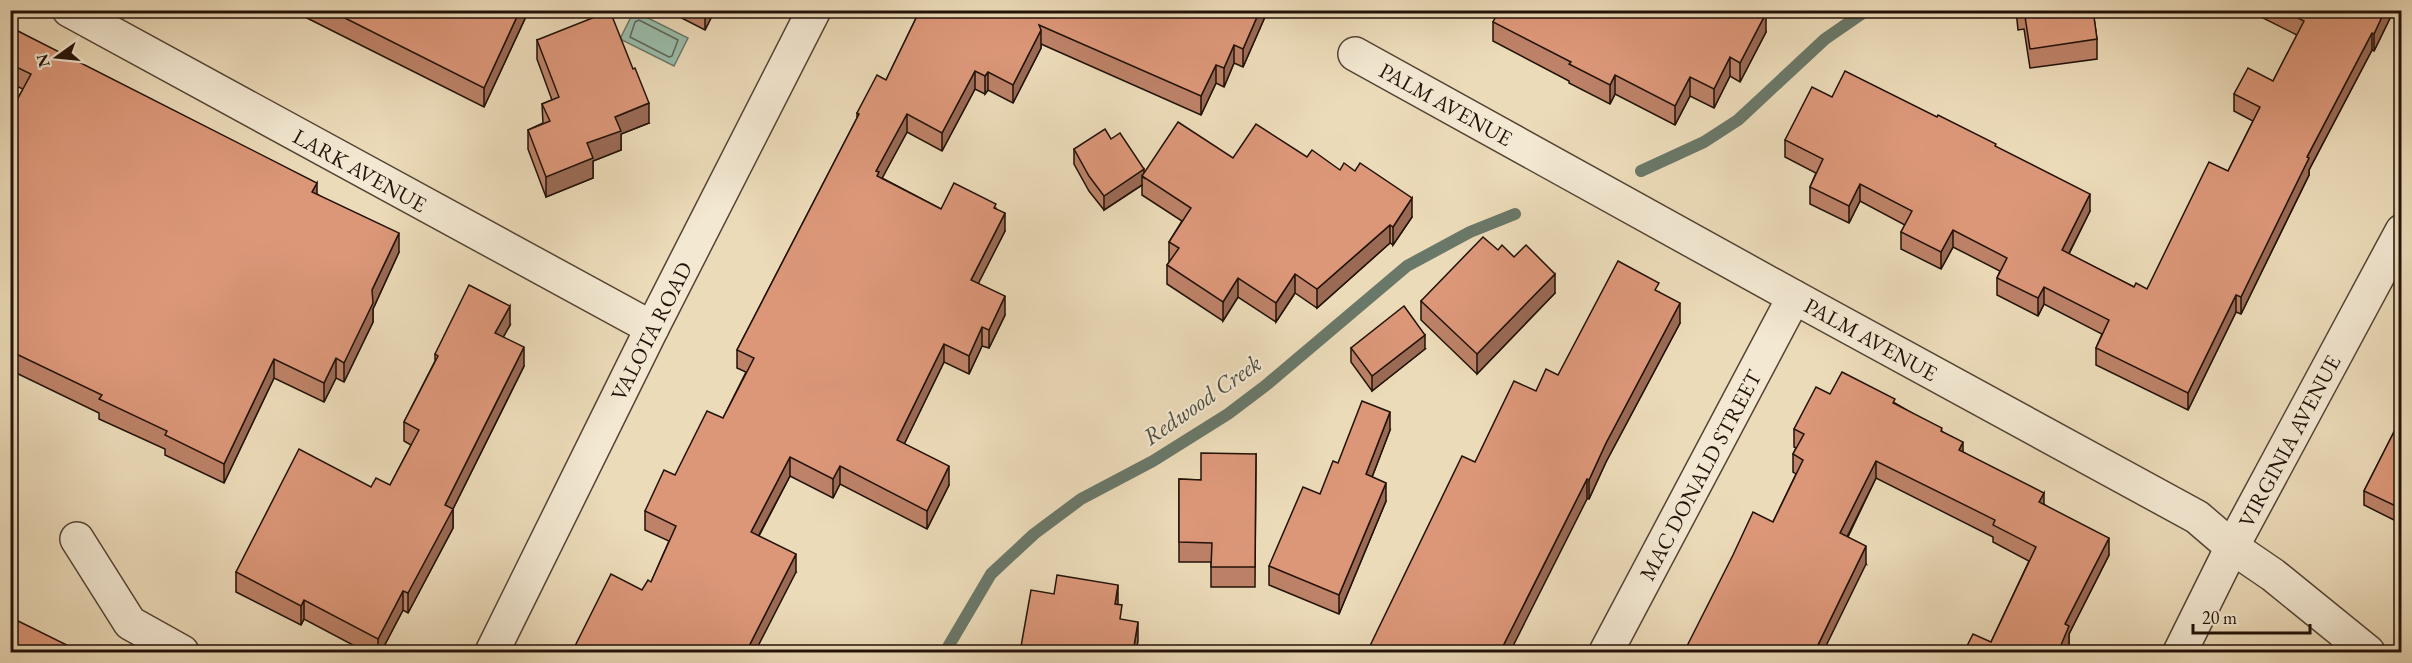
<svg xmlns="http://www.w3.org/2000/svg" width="2412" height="663" font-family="'EB Garamond',serif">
  <rect width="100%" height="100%" fill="#ecdbb9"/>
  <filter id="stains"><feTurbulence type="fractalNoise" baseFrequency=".00333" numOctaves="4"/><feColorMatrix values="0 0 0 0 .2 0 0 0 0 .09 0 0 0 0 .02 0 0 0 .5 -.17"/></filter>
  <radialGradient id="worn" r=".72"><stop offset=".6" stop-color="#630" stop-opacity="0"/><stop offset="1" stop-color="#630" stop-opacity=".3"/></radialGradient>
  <path fill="#9abcaa" stroke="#6a7869" stroke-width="1.5" d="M634 11 688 38 674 66 620 39Z"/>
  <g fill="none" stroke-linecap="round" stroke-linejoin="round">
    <path stroke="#5e6759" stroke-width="1.5" d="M639 20 678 40 672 56 669 57 630 37 635 22Z"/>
    <g stroke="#6a7869" stroke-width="12">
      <path d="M1641 171 1704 142 1738 120 1825 39 1867 10"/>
      <path d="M945 652 991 574 1034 534 1081 499 1153 461 1228 414 1265 386 1407 266 1470 232 1515 214"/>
    </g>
    <defs>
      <g id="minor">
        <path d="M69 10 652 328"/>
        <path d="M1355 54 1794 297 2197 517 2232 547 2273 575 2368 652"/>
        <path d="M77 539 130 623 182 652"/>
        <path d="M492 652 652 328 814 10"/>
        <path d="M1606 652 1794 297"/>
        <path d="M2180 652 2232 547 2402 231"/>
      </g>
    </defs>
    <use href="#minor" stroke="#544434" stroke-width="36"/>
    <use href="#minor" stroke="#f3e8d2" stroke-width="33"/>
  </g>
  <g fill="#bd8268" stroke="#221208" stroke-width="1.5">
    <path d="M291 10H529L484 107Z"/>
    <path d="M666 10H715L705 30Z"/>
    <path d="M920 10H1268L1243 67 1234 63 1224 87 1216 83 1201 115 1041 44V48L1013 103 988 90 985 94 975 89 942 151 907 132 882 178 941 209 996 208 1005 231 978 283 1005 315 989 348 982 346 969 374 944 362 904 444 949 485 927 529 840 484 833 498 790 476 759 536 796 572 642 590 651 582 669 541 645 530V511L723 418 746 372 737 368V350L857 118V113L886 80Z"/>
    <path d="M2016 10H2093L2097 39V59L2030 68 2024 29 2018 30Z"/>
    <path d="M2255 10H2394L2374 51 2372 50 2309 170V175L2241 314 2236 312 2188 410 2096 365V348L2102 334 2044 304 2038 316 1997 295V278L2000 271 1953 247 1941 269 1901 249V232L1905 225 1860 201 1849 223 1810 204V187L1816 173 1785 157V140L1832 97 1937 117 1996 147 2090 211 2069 254 2134 287 2147 289 2228 171 2253 121 2234 111V94L2273 81 2297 35 2255 14Z"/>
    <path d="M1493 22 1766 32 1740 82 1730 76 1714 108 1690 96 1675 125 1615 94 1610 104 1569 83V81L1493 41Z"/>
    <path d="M10 27 317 194 399 252 373 309V322L344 382 336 378 324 402 274 378 224 483 165 455V449L99 419V413L10 370V113L23 89 10 83Z"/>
    <path d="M537 40 649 123 621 134V150L593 161V178L546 197 528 149V130L543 123 542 104 552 100 537 59Z"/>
    <path d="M1111 139 1144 172 1233 158 1307 157 1412 217 1393 245 1390 243 1317 308 1295 293 1276 322 1238 297 1223 321 1167 284V265L1170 261H1169V242L1182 221 1142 195V185L1104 210 1089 191 1074 164V149Z"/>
    <path d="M1498 250 1514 257 1555 293 1477 374 1421 320V301Z"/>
    <path d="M1659 292 1680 323 1606 462 1589 499 1475 462 1536 391 1558 375Z"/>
    <path d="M510 325 503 337 524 366 453 509V528L408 613 403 610 381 652H366L304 619 301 625 236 592V572L371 487 390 485 411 445 404 441V422L435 361V354Z"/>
    <path d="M1351 348 1425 349 1372 391 1351 362Z"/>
    <path d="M1830 394 1895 403 1942 431 1963 452 2044 504 2109 555 2069 634V644L1991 642 2029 561 1993 542V537L1876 478 1848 537 1866 564 1773 522 1796 474 1793 472V454L1796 448 1794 447V429Z"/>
    <path d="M2402 416V524L2364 505V491Z"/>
    <path d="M1390 430 1372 477 1386 501 1339 614 1269 585V566L1320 494 1338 463Z"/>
    <path d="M1256 454 1255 587H1211V562H1179V479L1201 480Z"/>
  </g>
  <g fill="#9a6a55" stroke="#221208" stroke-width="1.5">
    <path d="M520 10H529L484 107V88Z"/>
    <path d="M705 10H715L705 30Z"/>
    <path d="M1260 10H1268L1243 67V49Z"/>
    <path d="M2385 10H2394L2374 51V34Z"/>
    <path d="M1766 13V32L1740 82V63Z"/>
    <path d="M1041 30V48L1013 103V85Z"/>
    <path d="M2372 33V50L2309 170V175L2241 314V297L2307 157Z"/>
    <path d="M1234 45V63L1224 87V68Z"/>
    <path d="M1730 57V76L1714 108V89Z"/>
    <path d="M1216 65V83L1201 115V96Z"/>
    <path d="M975 71V89L942 151V133Z"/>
    <path d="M988 72V90L985 94V76Z"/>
    <path d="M1615 75V94L1610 104V85Z"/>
    <path d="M1690 77V96L1675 125V106Z"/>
    <path d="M649 103V123L621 134V150L593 161V178L546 197V177L587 143 615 117Z"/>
    <path d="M907 114V132L879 184 876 171Z"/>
    <path d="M1144 169V178L1142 176V185L1104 210V196Z"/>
    <path d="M317 183V202L312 192Z"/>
    <path d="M1860 184V201L1849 223V206Z"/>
    <path d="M2090 194V211L2062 267V250Z"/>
    <path d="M1412 198V217L1393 245V227Z"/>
    <path d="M1005 213V231L971 298V280Z"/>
    <path d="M1390 225V243L1317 308V289Z"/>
    <path d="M1953 230V247L1941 269V252Z"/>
    <path d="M399 233V252L373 309V322L344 382V363L372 290Z"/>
    <path d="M1295 274V293L1276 322V303Z"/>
    <path d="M1555 274V293L1477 374V354Z"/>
    <path d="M1238 278V297L1223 321V302Z"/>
    <path d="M2044 287V304L2038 316V298Z"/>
    <path d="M2236 295V312L2188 410V393Z"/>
    <path d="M1005 296V315L989 348V330Z"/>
    <path d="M1680 303V323L1606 462 1589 499V480L1606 443Z"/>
    <path d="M510 306V325L495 352V333Z"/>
    <path d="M982 327V346L969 374V356Z"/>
    <path d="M1425 335V349L1372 391V376Z"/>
    <path d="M944 344V362L897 459V440Z"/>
    <path d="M524 347V366L453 509V528L408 613V593L445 505Z"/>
    <path d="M336 358V378L324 402V383Z"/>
    <path d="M274 359V378L224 483V464Z"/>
    <path d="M1390 412V430L1366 493V474Z"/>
    <path d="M1963 442V460L1959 450Z"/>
    <path d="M790 457V476L751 550V532Z"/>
    <path d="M1876 461V478L1840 551V533Z"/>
    <path d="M840 466V484L833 498V479Z"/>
    <path d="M949 466V485L927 529V511Z"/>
    <path d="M1587 479V499L1510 652H1500Z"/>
    <path d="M1386 483V501L1339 614V595Z"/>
    <path d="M2044 493V511L2039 502Z"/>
    <path d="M2109 538V555L2069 634V644L2066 652H2058L2065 624Z"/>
    <path d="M1866 546V564L1823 652H1817L1818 645Z"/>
    <path d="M796 554V572L755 652H746Z"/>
    <path d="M1118 585V605L1115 604Z"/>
    <path d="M403 591V610L381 652H378V639Z"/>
    <path d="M304 600V619L301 625V606Z"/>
    <path d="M1138 622V641L1136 652H1133Z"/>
  </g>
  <g fill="#dc9779" stroke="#221208" stroke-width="1.5">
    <path d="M329 10H520L484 88Z"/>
    <path d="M920 10H1260L1243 49 1234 45 1224 68 1216 65 1201 96 1039 25 1041 30 1013 85 988 72 985 76 975 71 942 133 907 114 876 171 879 172 877 176 941 209 954 183 996 204 994 208 1005 213 971 280 1005 296 989 330 982 327 969 356 944 344 897 440 949 466 927 511 840 466 833 479 790 457 751 532 796 554 746 652H572L611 574 642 590 648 580 651 582 676 526 645 511 664 470 675 475 707 411 723 418 754 358 737 350 859 114 857 113 877 75 886 80Z"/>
    <path d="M1499 10H1761L1766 13 1740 63 1730 57 1714 89 1690 77 1675 106 1615 75 1610 85 1569 64 1571 62 1493 22Z"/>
    <path d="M2024 10H2093L2097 39 2030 49Z"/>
    <path d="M2283 10H2385L2374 34 2372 33 2307 157 2309 158 2241 297 2236 295 2188 393 2096 348 2109 320 2044 287 2038 298 1997 278 2007 258 1953 230 1941 252 1901 232 1912 211 1860 184 1849 206 1810 187 1823 159 1785 140 1812 87 1832 97 1845 71 1937 117 1938 115 1996 144 1995 146 2090 194 2062 250 2134 287 2136 283 2147 289 2209 162 2228 171 2260 107 2234 94 2248 68 2273 81 2304 21Z"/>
    <path d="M610 11 633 69 635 68 649 103 615 117 621 131 587 143 593 158 546 177 528 130 550 121 542 104 559 97 537 40Z"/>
    <path d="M10 27 317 183 312 192 399 233 372 290 373 303 344 363 336 358 324 383 274 359 224 464 165 435 167 431 99 399 102 395 10 351V113L31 74 10 64Z"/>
    <path d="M1178 122 1233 158 1256 124 1307 157 1312 150 1340 170 1344 163 1355 171 1360 163 1412 198 1393 227 1390 225 1317 289 1295 274 1276 303 1238 278 1223 302 1167 265 1179 248 1169 242 1191 208 1142 176Z"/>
    <path d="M1105 129 1111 139 1120 133 1144 169 1104 196 1089 176 1074 149Z"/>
    <path d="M1483 237 1498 250 1502 245 1514 257 1526 245 1555 274 1477 354 1421 301Z"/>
    <path d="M1618 261 1659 283 1655 290 1680 303 1606 443 1589 480 1587 479 1500 652H1367L1462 456 1475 462 1514 381 1536 391 1546 369 1558 375Z"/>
    <path d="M469 285 510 306 495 333 524 347 445 505 453 509 408 593 403 591 378 639 304 600 301 606 236 572 299 449 371 487 376 478 390 485 419 430 404 422 438 356 435 354Z"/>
    <path d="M1404 306 1425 335 1372 376 1351 348Z"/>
    <path d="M1842 372 1895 399 1893 403 1942 428 1941 431 1963 442 1959 450 2044 493 2039 502 2109 538 2065 624 2069 626 2058 652H1964L1973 634 1991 642 2036 547 1993 525 1995 520 1876 461 1840 533 1866 546 1818 645 1820 646 1817 652H1684L1733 555 1753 512 1773 522 1803 460 1793 454 1804 434 1794 429 1816 387 1830 394Z"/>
    <path d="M1362 401 1390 412 1366 474 1386 483 1339 595 1269 566 1303 487 1320 494 1333 461 1338 463Z"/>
    <path d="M2402 416V509L2364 491Z"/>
    <path d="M1201 453 1256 454 1255 567H1211L1212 543 1179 542V479L1201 480Z"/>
    <path d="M1057 575 1118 585 1115 604 1122 605 1120 619 1138 622 1133 652H1020L1031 590 1054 594Z"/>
    <path d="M10 617 77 650 76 652H10Z"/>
  </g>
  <g text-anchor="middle" stroke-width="4.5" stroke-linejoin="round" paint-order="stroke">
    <g font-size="22" fill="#221208" stroke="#f3e8d2">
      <text transform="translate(1446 104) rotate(29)" y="8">PALM AVENUE</text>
      <text transform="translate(360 170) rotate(29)" y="8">LARK AVENUE</text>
      <text transform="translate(651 331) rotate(-63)" y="8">VALOTA ROAD</text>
      <text transform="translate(1871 339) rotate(29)" y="8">PALM AVENUE</text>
      <text transform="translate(2289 441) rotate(-62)" y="8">VIRGINIA AVENUE</text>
      <text transform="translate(1700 475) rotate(-62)" y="8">MAC DONALD STREET</text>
    </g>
    <g font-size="24" font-style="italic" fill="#4c4e41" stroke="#f3e8d2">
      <text transform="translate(1202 400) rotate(-35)" y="8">Redwood Creek</text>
    </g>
  </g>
  <rect width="2412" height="663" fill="none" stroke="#ecdbb9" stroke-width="36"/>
  <rect x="12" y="12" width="2388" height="639" fill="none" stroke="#221208" stroke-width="3"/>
  <rect x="18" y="18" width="2376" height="627" fill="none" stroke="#221208" stroke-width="1.5"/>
  <g transform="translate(57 57) rotate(255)" stroke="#f3e8d2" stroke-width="4.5" paint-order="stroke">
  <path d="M0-4.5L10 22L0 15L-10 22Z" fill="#221208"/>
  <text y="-9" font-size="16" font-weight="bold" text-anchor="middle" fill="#221208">N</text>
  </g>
  <path d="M2193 624v9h117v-9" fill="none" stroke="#221208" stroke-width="3"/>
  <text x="2202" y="624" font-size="18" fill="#221208" stroke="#f3e8d2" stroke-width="4.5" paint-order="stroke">20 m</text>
  <rect width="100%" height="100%" filter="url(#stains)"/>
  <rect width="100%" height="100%" fill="url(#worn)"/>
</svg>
